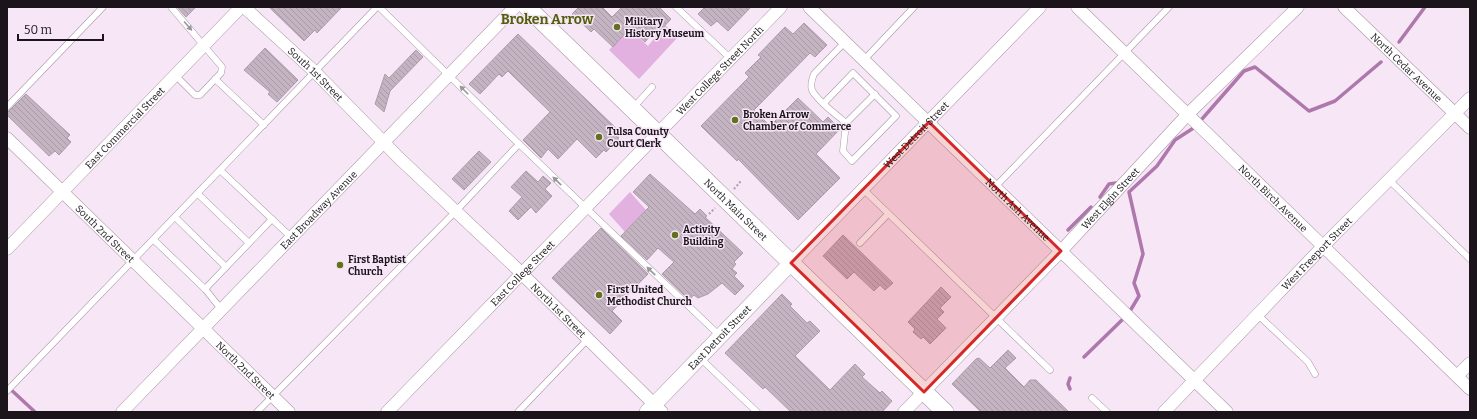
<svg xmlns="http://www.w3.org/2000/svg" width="1477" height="419" font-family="Bitter,serif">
  <defs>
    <pattern id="building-back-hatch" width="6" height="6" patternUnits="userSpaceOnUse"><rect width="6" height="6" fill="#c4b4c2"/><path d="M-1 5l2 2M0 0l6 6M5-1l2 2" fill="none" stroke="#a89aa6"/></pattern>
  </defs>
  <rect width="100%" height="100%" fill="#f7e6f6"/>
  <g fill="#e2b1df">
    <path d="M665 25 678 37 639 79 609 50 630 29 648 46Z"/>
    <path d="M630 192 646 210 625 232 609 214Z"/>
  </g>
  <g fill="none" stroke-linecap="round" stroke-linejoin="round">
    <g stroke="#ae78ac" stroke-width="3.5">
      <path d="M1399 42 1425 7"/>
      <path d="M1100 197 1109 184 1116 183"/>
      <path d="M1068 230 1091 207"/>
      <path d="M1130 311 1139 296 1134 283 1143 254 1129 192 1157 166 1175 140 1195 127 1244 71 1255 67 1309 111 1335 101 1381 62"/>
      <path d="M1084 357 1122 320"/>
      <path d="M7 386 35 412"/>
      <path d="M1070 389 1068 384 1070 378"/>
    </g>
  </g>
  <g fill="url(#building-back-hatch)" stroke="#ac9caa">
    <path d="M177 7H196L186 17Z"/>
    <path d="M269 7H342L317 33 315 30 304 41Z"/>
    <path d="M579 7H602L612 17 622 7H659L671 19 657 34 655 31 645 42 630 28 613 47 594 29 591 32 572 14Z"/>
    <path d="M705 7H751L728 31 717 21 711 26 698 14Z"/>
    <path d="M804 23 827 45 815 57 810 53 754 110 770 126 798 98 823 122 828 117 840 129 816 154 840 178 798 220 738 159 737 161 701 126 749 77 745 73 761 57 758 55 785 27 793 34Z"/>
    <path d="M518 34 619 131 618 140 606 152 604 150 596 158 577 139 558 159 548 149 541 158 523 140 550 112 508 71 502 77 499 74 480 94 469 84Z"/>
    <path d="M265 48 298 80 277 102 268 94 270 92 244 70Z"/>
    <path d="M416 50 423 57 390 91 384 112 375 104 385 74 389 78Z"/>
    <path d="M26 94 70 135 67 138 71 142 59 155 55 151 49 156 7 115V113Z"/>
    <path d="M479 151 491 162 464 190 452 179Z"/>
    <path d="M526 171 538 182 543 176 551 183 545 189 552 196 536 213 531 207 518 220 509 211 522 197 511 187Z"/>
    <path d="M650 174 695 214 700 209 707 216 705 217 743 253 734 262 736 264 732 269 737 273 734 276 744 286 735 295 722 283 708 294 698 298 694 295 689 300 662 274 674 262 658 248 647 260 621 236 649 207 633 192Z"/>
    <path d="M601 228 648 274 612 311 622 321 610 334 552 278Z"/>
    <path d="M843 235 893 283 885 290 880 285 874 291 854 272 847 279 823 256Z"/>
    <path d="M941 287 951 297 940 308 944 312 937 319 946 328 930 344 923 337 921 339 913 332 915 329 908 322Z"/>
    <path d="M782 294 792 304 790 306 807 323 810 321 820 331 795 356 830 390 855 364 865 374 862 377 880 393 882 391 892 401 882 412H791L765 387 763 389 725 353Z"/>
    <path d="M1008 350 1016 358 1005 368 1024 387 1030 380H1036L1069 412H981L952 384 976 359 979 358 990 368Z"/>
  </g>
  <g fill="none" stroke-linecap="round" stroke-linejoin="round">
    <defs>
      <g id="service">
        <path d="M171 7 222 67 221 73 200 95H195L175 75"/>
        <path d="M379 7 519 144 720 336"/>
        <path d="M676 7 730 58"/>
        <path d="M864 60 914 7"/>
        <path d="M215 79 264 125"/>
        <path d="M824 103 853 73 896 116 852 161 843 151 846 123C837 115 817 101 812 90 810 85 812 79 814 74L845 42"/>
        <path d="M7 107 103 7"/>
        <path d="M633 108 652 87"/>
        <path d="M846 123 875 94"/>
        <path d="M221 171 291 237"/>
        <path d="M1388 179 1470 259"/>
        <path d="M995 187 1169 7"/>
        <path d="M863 189 1050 370"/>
        <path d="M198 194 249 243"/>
        <path d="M176 218 226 267"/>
        <path d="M154 240 205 289 221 309"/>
        <path d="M860 243 888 214"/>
        <path d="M205 289 272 219"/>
        <path d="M1257 314 1308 362 1315 374"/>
        <path d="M700 358 757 412"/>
        <path d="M7 391 377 7"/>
        <path d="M1092 398 1107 412"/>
        <path d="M257 412 456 211 519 144"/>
        <path d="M518 412 588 339"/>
      </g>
      <g id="minor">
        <path id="s1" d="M244 7 315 72 400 159 512 264 662 412"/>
        <path id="s2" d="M809 7 1227 412"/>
        <path id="s3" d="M1077 7 1470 389"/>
        <path id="s4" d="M1344 7 1470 128"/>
        <path id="s5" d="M7 138 289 412"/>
        <path id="s6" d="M7 249 241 7"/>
        <path id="s7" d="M791 263 1040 7"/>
        <path d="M1457 376 1470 363"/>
        <path id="s8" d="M122 412 515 7"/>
        <path id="s9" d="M387 412 781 7"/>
        <path id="s10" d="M904 412 1061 251 1188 114 1298 7"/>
        <path id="s11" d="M1164 412 1333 236 1470 98"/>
      </g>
      <g id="tertiary">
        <path id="s12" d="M647 412 791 263"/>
      </g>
      <g id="secondary">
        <path id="s13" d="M527 7 945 412"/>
      </g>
    </defs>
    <use href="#service" stroke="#a697a5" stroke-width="7"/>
    <use href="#minor" stroke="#a697a5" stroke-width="13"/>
    <use href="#tertiary" stroke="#a697a5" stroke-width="16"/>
    <use href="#secondary" stroke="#a697a5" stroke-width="18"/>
    <g stroke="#aea1ae" stroke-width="2" stroke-dasharray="2 2" stroke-linecap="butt">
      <path d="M734 189 741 181"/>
      <path d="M709 214 715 208"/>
    </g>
    <use href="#service" stroke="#fff" stroke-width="6"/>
    <use href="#minor" stroke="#fff" stroke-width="12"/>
    <use href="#tertiary" stroke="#fff" stroke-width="15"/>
    <use href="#secondary" stroke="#fff" stroke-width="17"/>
  </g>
  <defs><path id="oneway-solid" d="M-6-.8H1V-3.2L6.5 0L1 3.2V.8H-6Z"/></defs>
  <g fill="#989698">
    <use href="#oneway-solid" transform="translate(188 26) rotate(49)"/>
    <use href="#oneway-solid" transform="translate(464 90) rotate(-135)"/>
    <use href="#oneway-solid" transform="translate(557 181) rotate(-136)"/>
    <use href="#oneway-solid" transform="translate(651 271) rotate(-136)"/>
  </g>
  <path fill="#d62828" fill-opacity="0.2" stroke="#d62828" stroke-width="3" stroke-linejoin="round" d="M929 122 1061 251 924 392 791 263Z"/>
  <g fill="#64711c" stroke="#f7e6f6" stroke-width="1.5">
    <circle cx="617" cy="27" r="4"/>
    <circle cx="735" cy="120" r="4"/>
    <circle cx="599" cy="137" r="4"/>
    <circle cx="675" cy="235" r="4"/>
    <circle cx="340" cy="265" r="4"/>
    <circle cx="599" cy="295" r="4"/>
  </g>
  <g text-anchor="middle" stroke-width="3" stroke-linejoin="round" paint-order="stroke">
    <g font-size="10" font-weight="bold" fill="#1b151b" stroke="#f7e6f6" text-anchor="start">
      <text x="625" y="25">Military<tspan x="625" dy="12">History Museum</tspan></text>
      <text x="743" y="118">Broken Arrow<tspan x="743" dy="12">Chamber of Commerce</tspan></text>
      <text x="607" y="135">Tulsa County<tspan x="607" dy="12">Court Clerk</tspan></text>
      <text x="683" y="233">Activity<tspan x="683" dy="12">Building</tspan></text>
      <text x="348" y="263">First Baptist<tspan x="348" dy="12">Church</tspan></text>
      <text x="607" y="293">First United<tspan x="607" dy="12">Methodist Church</tspan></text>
    </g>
    <g font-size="10" fill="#1b151b" stroke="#f7e6f6">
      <text dy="4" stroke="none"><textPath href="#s4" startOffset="87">North Cedar Avenue</textPath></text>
      <text dy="4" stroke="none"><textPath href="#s9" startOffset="477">West College Street North</textPath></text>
      <text dy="4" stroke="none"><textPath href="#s1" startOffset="98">South 1st Street</textPath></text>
      <text dy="4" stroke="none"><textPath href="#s6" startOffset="169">East Commercial Street</textPath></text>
      <text dy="4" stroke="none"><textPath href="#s7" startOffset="179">West Detroit Street</textPath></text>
      <text dy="4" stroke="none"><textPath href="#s3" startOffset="274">North Birch Avenue</textPath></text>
      <text dy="4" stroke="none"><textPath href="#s10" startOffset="297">West Elgin Street</textPath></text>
      <text dy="4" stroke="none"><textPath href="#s13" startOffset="291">North Main Street</textPath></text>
      <text dy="4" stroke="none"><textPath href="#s8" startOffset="282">East Broadway Avenue</textPath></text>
      <text dy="4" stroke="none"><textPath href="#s2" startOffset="291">North Ash Avenue</textPath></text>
      <text dy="4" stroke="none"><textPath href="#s5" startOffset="137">South 2nd Street</textPath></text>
      <text dy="4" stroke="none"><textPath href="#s11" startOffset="220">West Freeport Street</textPath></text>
      <text dy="4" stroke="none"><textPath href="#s9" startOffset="194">East College Street</textPath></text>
      <text dy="4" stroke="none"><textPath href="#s1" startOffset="437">North 1st Street</textPath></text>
      <text dy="4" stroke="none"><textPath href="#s12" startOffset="104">East Detroit Street</textPath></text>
      <text dy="4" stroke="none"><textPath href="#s5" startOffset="333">North 2nd Street</textPath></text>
    </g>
    <g font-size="14" font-weight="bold" fill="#535f0e" stroke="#f7e6f6">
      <text x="547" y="24">Broken Arrow</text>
    </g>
  </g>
  <rect width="1477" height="419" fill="none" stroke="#1b151b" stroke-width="16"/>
  <path d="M18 34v6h85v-6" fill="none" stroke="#1b151b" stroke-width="2"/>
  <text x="24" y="34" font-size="12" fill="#1b151b" stroke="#f7e6f6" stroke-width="3" paint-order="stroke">50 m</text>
</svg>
